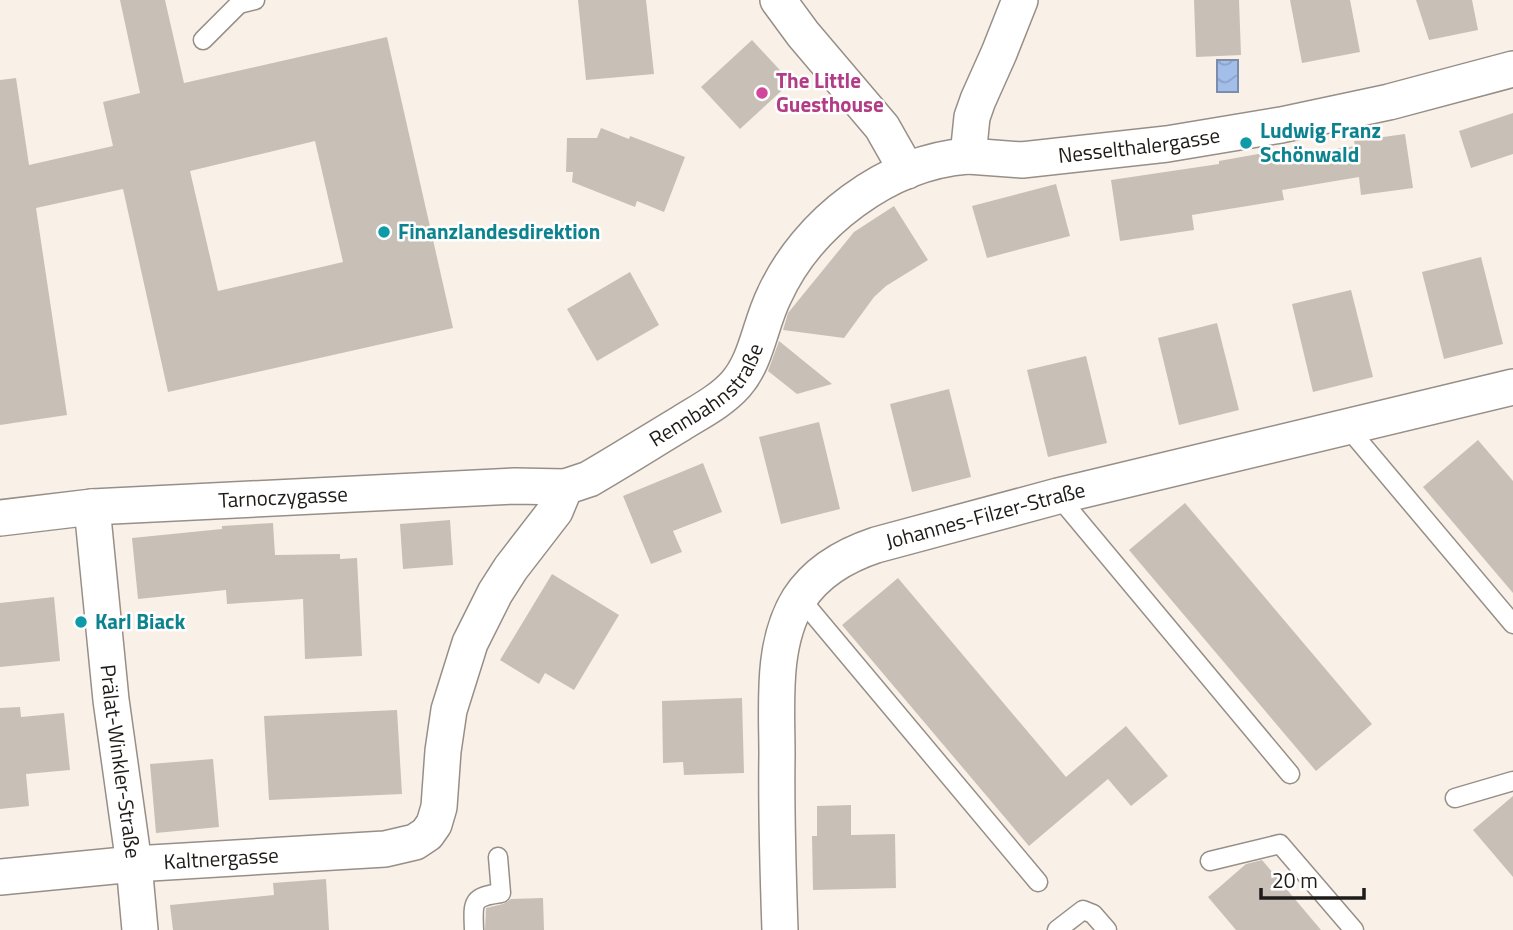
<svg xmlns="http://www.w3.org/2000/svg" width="1513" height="930" font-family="'Titillium Web',sans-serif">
  <defs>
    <pattern id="water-waves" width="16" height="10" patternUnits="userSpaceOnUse" patternTransform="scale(1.75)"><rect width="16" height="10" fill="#a3bee9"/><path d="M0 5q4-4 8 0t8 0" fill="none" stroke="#8ca3c7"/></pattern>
  </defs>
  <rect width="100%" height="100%" fill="#f9f1e8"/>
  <rect fill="url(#water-waves)" stroke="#7b8daa" stroke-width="2" x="1217" y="60" width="21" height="32"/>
  <g fill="#c8c0b7" fill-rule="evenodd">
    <path d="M120 0H165L184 83 387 37 453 328 168 392 123 189 36 208 67 415 0 425V80L16 78 29 165 113 146 103 102 140 93ZM315 141 343 262 218 291 190 171Z"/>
    <path d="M578 0H646L654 74 586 80Z"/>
    <path d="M1194 0H1239L1241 55 1196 57Z"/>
    <path d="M1290 0H1350L1360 52 1302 63Z"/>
    <path d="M1416 0H1472L1478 30 1429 40Z"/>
    <path d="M752 40 791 82 740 129 701 87Z"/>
    <path d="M1513 113V154L1471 168 1459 131Z"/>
    <path d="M601 128 629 139 630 136 685 157 664 212 637 201 635 207 572 182 573 172H566L567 138H597Z"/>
    <path d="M1405 134 1413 188 1361 195 1359 177 1282 190 1284 200 1192 215 1194 230 1120 241 1111 180 1219 164V161L1275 151 1276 158 1355 146 1354 141Z"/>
    <path d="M1056 184 1070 236 987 258 972 206Z"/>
    <path d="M894 206 928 260 886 286 874 297 844 338 783 330 788 313 854 232Z"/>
    <path d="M1481 257 1503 344 1444 359 1422 272Z"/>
    <path d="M630 272 659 325 597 361 567 309Z"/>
    <path d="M1351 290 1373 377 1313 392 1292 304Z"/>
    <path d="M1217 323 1239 410 1179 425 1158 338Z"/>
    <path d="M779 341 832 384 797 394 768 371Z"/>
    <path d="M1086 356 1107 443 1048 457 1027 370Z"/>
    <path d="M949 389 971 477 912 492 890 404Z"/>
    <path d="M819 422 840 509 781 524 759 437Z"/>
    <path d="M1478 440 1513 481V593L1423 487Z"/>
    <path d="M703 463 722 512 673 531 682 552 651 564 623 496Z"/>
    <path d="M1185 503 1372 724 1316 771 1129 550Z"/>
    <path d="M450 520 453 565 403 569 400 524Z"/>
    <path d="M273 523 275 555 340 554V559L357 558 362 656 305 659 303 599 227 604 226 590 138 599 132 538 222 529V526Z"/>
    <path d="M552 574 619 615 574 690 545 673 539 684 500 660Z"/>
    <path d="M898 578 1066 777 1126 726 1168 776 1131 806 1108 779 1029 846 842 625Z"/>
    <path d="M54 597 60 661 0 667V603Z"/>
    <path d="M742 698 744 773 684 775 683 762 663 763 662 701Z"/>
    <path d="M20 707 21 717 64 713 70 770 26 774 29 806 0 809V708Z"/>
    <path d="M397 710 402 794 269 800 264 716Z"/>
    <path d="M213 759 219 827 156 833 150 764Z"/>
    <path d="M1513 796V877L1473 830Z"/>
    <path d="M851 805V835L895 834 896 888 813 890 812 836H817V806Z"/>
    <path d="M1262 860 1321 930H1236L1208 897 1246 864Z"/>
    <path d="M326 879 329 930H173L170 905 274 895 273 883Z"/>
    <path d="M543 898 544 930H485L486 908 503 904 511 899Z"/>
  </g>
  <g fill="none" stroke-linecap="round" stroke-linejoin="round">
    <defs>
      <g id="lane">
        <path d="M203 40 239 4 255 0"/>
        <path d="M1348 428 1513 624"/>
        <path d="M1058 496 1290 774"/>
        <path d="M800 598 1038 882"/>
        <path d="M1455 798 1513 781"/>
        <path d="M1210 861 1280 844 1354 930"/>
        <path d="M474 930C473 902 471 897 501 893L498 857"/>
        <path d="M1057 930 1083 910 1093 914 1107 930"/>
      </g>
      <g id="street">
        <path d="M778 0 803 34 882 127 907 171"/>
        <path id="s1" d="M968 156 1022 160 1167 144 1281 125 1389 102 1513 69"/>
        <path id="s2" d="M92 507 111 700 134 864 140 930"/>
        <path id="s3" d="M0 518 92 507 515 486 565 487 589 479C620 461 650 442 680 424 699 412 721 401 736 384 757 360 760 324 774 296 807 223 887 162 968 156L972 117 978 100 999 53 1020 0"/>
        <path id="s4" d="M0 877 134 864 385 849 415 842 427 834 434 824 439 807 443 751 449 710 470 643 495 593 511 568 555 511 565 487"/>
        <path id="s5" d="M780 930C778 872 776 813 777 755 777 704 771 644 799 599 817 571 846 555 876 545L1058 496 1513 387"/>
      </g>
    </defs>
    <use href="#lane" stroke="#978f87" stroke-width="21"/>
    <use href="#street" stroke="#978f87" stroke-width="38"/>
    <use href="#lane" stroke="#fff" stroke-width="18"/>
    <use href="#street" stroke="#fff" stroke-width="35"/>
  </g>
  <circle fill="#d1479c" stroke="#fff" stroke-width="2.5" cx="762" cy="93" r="7"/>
  <g fill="#0f9aa8" stroke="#fff" stroke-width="2.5">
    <circle cx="1246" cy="143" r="7"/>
    <circle cx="384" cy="232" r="7"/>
    <circle cx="81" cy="622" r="7"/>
  </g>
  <g text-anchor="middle" stroke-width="5" stroke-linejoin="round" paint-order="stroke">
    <g font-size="21" font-weight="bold" fill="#b23c85" stroke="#fff" text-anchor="start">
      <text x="776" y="88">The Little<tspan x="776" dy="24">Guesthouse</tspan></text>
    </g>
    <g font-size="21" font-weight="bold" fill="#0d838f" stroke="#fff" text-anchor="start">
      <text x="1260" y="138">Ludwig Franz<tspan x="1260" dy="24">Schönwald</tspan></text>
      <text x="398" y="239">Finanzlandesdirektion</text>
      <text x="95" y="629">Karl Biack</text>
    </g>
    <g font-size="21" fill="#1e1b18" stroke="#fff">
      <text dy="7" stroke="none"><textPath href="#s1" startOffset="172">Nesselthalergasse</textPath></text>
      <text dy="7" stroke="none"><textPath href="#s3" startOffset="738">Rennbahnstraße</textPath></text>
      <text dy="7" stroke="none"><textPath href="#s3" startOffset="284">Tarnoczygasse</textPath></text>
      <text dy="7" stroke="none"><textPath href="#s5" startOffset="544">Johannes-Filzer-Straße</textPath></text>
      <text dy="7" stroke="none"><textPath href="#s2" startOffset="256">Prälat-Winkler-Straße</textPath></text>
      <text dy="7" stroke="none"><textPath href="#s4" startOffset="222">Kaltnergasse</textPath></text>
    </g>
  </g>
  <path d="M1261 888v10h103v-10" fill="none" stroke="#1e1b18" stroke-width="3.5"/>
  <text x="1272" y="888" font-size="21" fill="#1e1b18" stroke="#ffffff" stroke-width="5" paint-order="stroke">20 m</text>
</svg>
